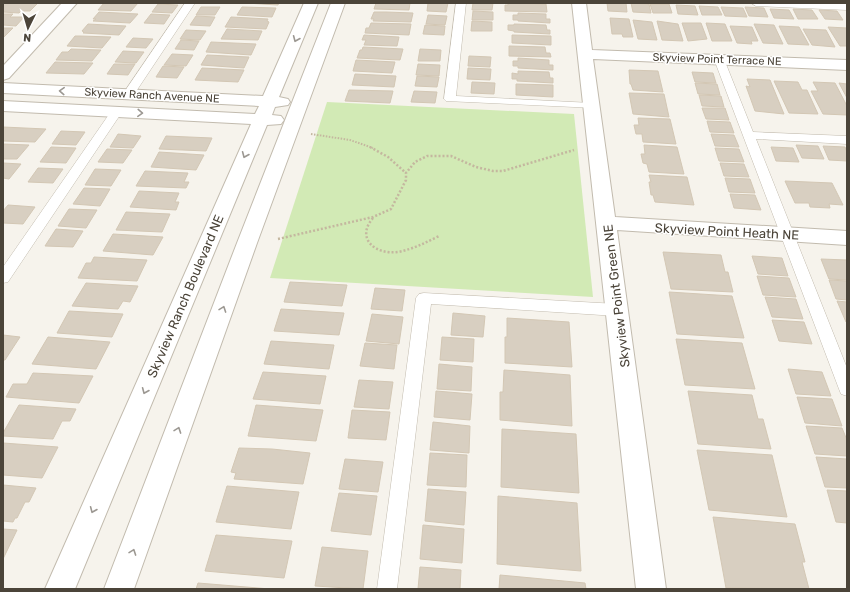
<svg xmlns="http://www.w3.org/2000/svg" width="850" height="592" font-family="Rubik,sans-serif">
  <rect width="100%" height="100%" fill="#f6f3ec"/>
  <path fill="#d2eab5" d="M327 102 574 114 593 297 270 278Z"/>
  <g fill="#d8cfc1" stroke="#d3c7b4">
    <path d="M3 3H38L30 11H21L19 13 3 12Z"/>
    <path d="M104 3H138L131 11 98 10Z"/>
    <path d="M246 3H279L278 5Z"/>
    <path d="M376 3H410L409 10 374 9Z"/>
    <path d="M428 3H448L446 12 427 11Z"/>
    <path d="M473 3H493L492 10H472Z"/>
    <path d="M508 3 546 4 547 12 505 11V5H508Z"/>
    <path d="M607 3H626L627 12 608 11Z"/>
    <path d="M631 3 649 4 651 13 633 12Z"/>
    <path d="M158 4 178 5 172 13 152 12Z"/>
    <path d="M650 4H669L672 13H653Z"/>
    <path d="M676 5 695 6 698 15 678 14Z"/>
    <path d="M699 6 718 7 722 15H702Z"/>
    <path d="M201 7H220L215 15H196Z"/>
    <path d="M242 7 276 8 272 17 237 15Z"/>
    <path d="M721 7 743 8 747 17 725 16Z"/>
    <path d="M745 7 764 8 768 17 749 16Z"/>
    <path d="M770 9 789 10 794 19 774 18Z"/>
    <path d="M793 9 812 10 818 19H798Z"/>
    <path d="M819 10 837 11 843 20 825 19Z"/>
    <path d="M473 11 493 12V20H472Z"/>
    <path d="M99 12 138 14 130 23 93 21 96 19H93Z"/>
    <path d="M374 12H386L413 13 411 22 373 21 374 19H371Z"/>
    <path d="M518 13 546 14V19H550V23L518 21V20H513V15H518Z"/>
    <path d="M3 14H13L10 17H24L16 26 3 25Z"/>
    <path d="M151 14 170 15 164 24 144 23Z"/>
    <path d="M428 15 447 16 445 25 426 24Z"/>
    <path d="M196 16 215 17 210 26 190 25Z"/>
    <path d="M231 17 268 19 267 21 269 22 266 29 225 27Z"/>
    <path d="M610 18 629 19 633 37H623L622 34H612Z"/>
    <path d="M633 20 652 22 657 40 638 39Z"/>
    <path d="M472 21 492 22V31H471Z"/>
    <path d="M657 21 678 24 683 41 662 40Z"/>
    <path d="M371 23 411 24 409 35 365 33 366 28H369Z"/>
    <path d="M682 23H701L707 39 688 41Z"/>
    <path d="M706 23 725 24 732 41H712Z"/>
    <path d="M88 24 106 25 126 26 119 35 83 33 84 32 82 31Z"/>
    <path d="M514 24 546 25 547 30H550V34L514 32V31L508 30V25H514Z"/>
    <path d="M754 24 774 25 783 44 763 43Z"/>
    <path d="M425 25 445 26 444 35 423 34Z"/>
    <path d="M730 26 752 27 758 41H751L752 44 737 43Z"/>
    <path d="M779 26 799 27 809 45 788 44Z"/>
    <path d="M828 27 847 28V46H840Z"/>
    <path d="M3 28H13L4 37H3Z"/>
    <path d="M227 29 262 31 258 40 221 39Z"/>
    <path d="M803 29 826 30 835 47 812 45Z"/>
    <path d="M186 30 206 31 200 40 180 39Z"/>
    <path d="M364 35 399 37 397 46 364 45 366 40H362Z"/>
    <path d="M512 35 551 36V45L512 43Z"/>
    <path d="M75 36H80L111 37 102 48 67 46Z"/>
    <path d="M133 38 153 39 146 48 126 47Z"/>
    <path d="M181 40 199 41 194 50 175 49Z"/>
    <path d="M211 42 256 44 251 55 206 52Z"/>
    <path d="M509 46 545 47 546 53H550L551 57 509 56Z"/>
    <path d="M363 47 403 49 400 60 357 58 360 50H362Z"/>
    <path d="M71 49 101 50 92 61 56 60 62 52H68Z"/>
    <path d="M420 49 441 50 440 61H418Z"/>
    <path d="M123 51 144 52 136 63 115 62Z"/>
    <path d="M172 54 193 55 186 66 164 65Z"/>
    <path d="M207 55 249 57 244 68 201 65Z"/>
    <path d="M469 56 491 57 490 67 468 66Z"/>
    <path d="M518 58 549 60V65H553V70L518 68V66H513V61H518Z"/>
    <path d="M356 60 395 62 392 73 353 71Z"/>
    <path d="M55 62 93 63 84 74 46 73Z"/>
    <path d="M114 64H135L128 75 107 74Z"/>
    <path d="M418 64 440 65 439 76 416 75Z"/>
    <path d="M163 66 184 67 177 78 156 77Z"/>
    <path d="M202 68 244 70 238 82 195 80Z"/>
    <path d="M468 68 491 69 490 80 467 79Z"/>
    <path d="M629 70 658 71 663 92 633 90 631 84H630Z"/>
    <path d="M518 71 549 72 550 78H553V83L517 81V79H512V73L518 74Z"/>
    <path d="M692 72 713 73 716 83 695 82Z"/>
    <path d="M355 74 396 76 394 87 352 85Z"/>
    <path d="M417 76 439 77 437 87 415 86Z"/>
    <path d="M747 79 770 80 784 114 755 111 746 86 750 87Z"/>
    <path d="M774 81 798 82 802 90H807L818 114 789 113Z"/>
    <path d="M472 82 495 83 494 94 471 93Z"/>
    <path d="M813 82 835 83 847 106V115L823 114 811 91H818Z"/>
    <path d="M695 83 717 84 720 95 698 94Z"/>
    <path d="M839 83 847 84V98Z"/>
    <path d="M516 84 553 85V97L516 95Z"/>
    <path d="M349 90 393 91 390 103 345 101Z"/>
    <path d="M414 91 437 92 435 103 411 102Z"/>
    <path d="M629 93 664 94 669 117 633 114Z"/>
    <path d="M699 95 721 96 724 107 702 106Z"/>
    <path d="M702 108H725L729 120 706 119Z"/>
    <path d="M638 118 670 119 676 144 643 142 642 134H636L634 125H639Z"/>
    <path d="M707 121 730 122 734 133 710 132Z"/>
    <path d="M3 127 46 129 35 142 3 141Z"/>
    <path d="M61 131 85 132 76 145 52 144Z"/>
    <path d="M118 134 141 136 133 148 110 147Z"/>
    <path d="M711 134 734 135 739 147 715 146Z"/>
    <path d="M166 136 212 138 206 151 159 149Z"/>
    <path d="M3 144 29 145 17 159H3Z"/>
    <path d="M644 145 677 147 684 174 649 172 647 164 643 163 641 154H645Z"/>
    <path d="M796 145 818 146 824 159 802 158Z"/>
    <path d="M823 146 845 147 847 152V161L829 160Z"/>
    <path d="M51 147 76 148 66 163 40 162Z"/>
    <path d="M771 147 793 148 799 162 776 161Z"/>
    <path d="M715 148 739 149 744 162 719 161Z"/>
    <path d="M107 149 132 150 123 163 98 162Z"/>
    <path d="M159 152 204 155 196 170 151 167Z"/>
    <path d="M3 163 21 164 9 179 3 178Z"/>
    <path d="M720 163 744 164 749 177 724 176Z"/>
    <path d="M38 168 63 169 53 183 28 182Z"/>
    <path d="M95 169 121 170 111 186 85 185Z"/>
    <path d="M145 171 188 173 184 182H189L186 188 136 186Z"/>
    <path d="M649 175 687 177 694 205 655 202 653 195H651L649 182H651Z"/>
    <path d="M725 178 750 179 755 193 729 192Z"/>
    <path d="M785 181 832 183 843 205 829 204 830 208 810 207 809 203H795Z"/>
    <path d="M84 188 110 189 100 206 73 204Z"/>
    <path d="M139 191 179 193 175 202H179L176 210 130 207Z"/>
    <path d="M730 194 755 195 761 210 734 208Z"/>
    <path d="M8 205 35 207 23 224 3 223V211Z"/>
    <path d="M69 209 97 210 86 228 58 226Z"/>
    <path d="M126 212 170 214 162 232 116 230Z"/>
    <path d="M56 229 83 231 73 247 45 246Z"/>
    <path d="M113 234 163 237 153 255 103 251Z"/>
    <path d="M663 252 721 255 725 272H728L733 292 671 289Z"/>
    <path d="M752 256 782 258 788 276 758 274Z"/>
    <path d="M94 257 147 260 137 281 78 278 86 263H91Z"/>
    <path d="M821 259 847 260V280L829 279Z"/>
    <path d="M757 276 789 278 796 297 763 295Z"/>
    <path d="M829 280 847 281V300L836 299Z"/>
    <path d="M290 282 347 285 342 306 284 302Z"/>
    <path d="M86 283 138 286 130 302 123 301 118 309 72 306Z"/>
    <path d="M375 288 405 290 402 311 371 309Z"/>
    <path d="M669 292 732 296 744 338 677 334Z"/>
    <path d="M765 297 796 299 803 319 772 317Z"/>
    <path d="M837 301 847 302V322H846Z"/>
    <path d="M281 309 344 313 339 335 274 331Z"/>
    <path d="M69 311 123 314 112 337 57 333Z"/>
    <path d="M453 313 485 316 483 337 451 335Z"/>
    <path d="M372 314 403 317 399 344 366 341Z"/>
    <path d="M507 318 569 322 572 367 505 363V337H507Z"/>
    <path d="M772 320 804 322 812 344 779 341Z"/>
    <path d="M3 335 20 337 5 360H3Z"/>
    <path d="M48 337 110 342 96 369 32 364Z"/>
    <path d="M442 337 474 339 473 362 440 360Z"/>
    <path d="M676 339 742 343 755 389 685 385Z"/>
    <path d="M271 341 334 345 329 369 264 364Z"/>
    <path d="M365 343 397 345 394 369 360 366Z"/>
    <path d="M439 364 472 367 471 391 437 389Z"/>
    <path d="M788 369 822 372 831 396 796 394Z"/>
    <path d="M504 370 570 375 572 426 500 420V392H503Z"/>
    <path d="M263 372 326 376 320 404 253 399Z"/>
    <path d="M33 373 93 376 79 403 6 397 13 384H27Z"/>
    <path d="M359 380 393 382 389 409 354 407Z"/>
    <path d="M436 391 472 394 470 420 434 417Z"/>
    <path d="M688 391 752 395 758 419H763L771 449 698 444Z"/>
    <path d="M797 397 832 399 842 426 805 423Z"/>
    <path d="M19 405 76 409 70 421H62L53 439 3 436V433Z"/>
    <path d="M256 405 323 410 316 441 248 436Z"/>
    <path d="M352 410 390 412 386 440 348 438Z"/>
    <path d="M433 422 470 426 469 453 430 450Z"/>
    <path d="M806 426 842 428 847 440V456L815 454Z"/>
    <path d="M502 429 576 434 579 493 501 487Z"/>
    <path d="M3 443 58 447 42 478 3 475Z"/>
    <path d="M239 448 272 449 310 453 303 484 234 479 236 473 231 472Z"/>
    <path d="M697 450 772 455 787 517 709 510Z"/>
    <path d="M430 453 467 455 466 487 427 485Z"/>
    <path d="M816 457 847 459V488L825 487Z"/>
    <path d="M345 459 383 462 378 492 339 489Z"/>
    <path d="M3 485 36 488 29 502H25L17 518H15L13 522 3 521Z"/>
    <path d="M227 486 299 492 291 529 216 522Z"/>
    <path d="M428 489 466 492 464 525 425 521Z"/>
    <path d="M827 490 847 491V523L836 522Z"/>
    <path d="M339 493 377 496 371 535 331 531Z"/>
    <path d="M498 496 577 503 581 571 497 564Z"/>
    <path d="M713 517 795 524 805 562H802L809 589 726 588Z"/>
    <path d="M423 525 464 529 462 563 420 559Z"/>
    <path d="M3 529 17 530 3 559Z"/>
    <path d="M216 535 292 541 284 578 205 571Z"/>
    <path d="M322 547 368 551 363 589 315 586Z"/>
    <path d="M420 567 461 570 460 589H418Z"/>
    <path d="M500 575 585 583 586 589H499Z"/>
    <path d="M198 583 270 589H196Z"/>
  </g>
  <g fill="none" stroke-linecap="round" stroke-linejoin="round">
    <defs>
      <g id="service">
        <path d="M185 3H195L133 96H125L123 94Z"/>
        <path d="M456 3H466L456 96 592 103 596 104 598 106 596 108 446 101 444 99Z"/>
        <path d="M751 3 847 4V10L756 6Z"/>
        <path d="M719 56 724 59 753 132 847 136V144L756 139 847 368V396L841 394 839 389 714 59Z"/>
        <path d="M116 109 120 110 122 112 8 282 3 283V267L112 110Z"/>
        <path d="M424 293 617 304 622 306 625 310 622 314 617 316 431 304 397 589H377L416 298 419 294Z"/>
      </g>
      <g id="minor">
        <path d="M62 3H77L9 78 3 80V66Z"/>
        <path d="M572 3H586L592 50 847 60V70L593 59 615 217 847 231V245L617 230 666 589H636Z"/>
      </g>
      <g id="tertiary">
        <path d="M304 3H318L279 97 288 99 290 102 288 105 275 107 272 115 281 116 284 120 281 124 267 125 75 589H45L251 124 3 111V101L255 114 259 106 3 93V83L263 96Z"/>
        <path d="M331 3H345L257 243 134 589H104L237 243Z"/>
      </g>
    </defs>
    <use href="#service" stroke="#c2bbae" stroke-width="1"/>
    <use href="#minor" stroke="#c2bbae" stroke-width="2"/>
    <use href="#tertiary" stroke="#c2bbae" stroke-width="2"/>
    <path stroke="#c4b79f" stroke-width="2" stroke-dasharray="1.5 1.5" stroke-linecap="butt" d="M311 134 350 140 373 148"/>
    <g stroke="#c4b79f" stroke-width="2.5" stroke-dasharray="2 2" stroke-linecap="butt">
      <path d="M370 147 388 157 406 173"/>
      <path d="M373 218C355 239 376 255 398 252 413 249 425 243 439 236"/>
      <path d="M278 239 373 217 391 209 406 180V173L415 162 427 156H451L476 167 493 171H503L574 150"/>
    </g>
    <use href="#service" fill="#fff" fill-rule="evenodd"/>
    <use href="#minor" fill="#fff" fill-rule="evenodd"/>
    <use href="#tertiary" fill="#fff" fill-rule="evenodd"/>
  </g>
  <defs><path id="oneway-chevron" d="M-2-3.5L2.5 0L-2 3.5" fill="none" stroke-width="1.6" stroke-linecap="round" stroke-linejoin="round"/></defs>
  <g stroke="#9c9892">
    <use href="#oneway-chevron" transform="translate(296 39) rotate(113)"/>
    <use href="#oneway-chevron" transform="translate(62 91) rotate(-177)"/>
    <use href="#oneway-chevron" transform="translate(140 113) rotate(3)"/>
    <use href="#oneway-chevron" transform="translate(245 155) rotate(113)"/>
    <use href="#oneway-chevron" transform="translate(223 309) rotate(-70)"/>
    <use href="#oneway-chevron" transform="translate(145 391) rotate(113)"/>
    <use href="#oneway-chevron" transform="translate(178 430) rotate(-70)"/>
    <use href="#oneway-chevron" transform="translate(93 510) rotate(113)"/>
    <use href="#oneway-chevron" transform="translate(133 552) rotate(-70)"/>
  </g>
  <g text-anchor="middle" stroke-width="3" stroke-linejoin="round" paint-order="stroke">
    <g font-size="11" fill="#4b4439" stroke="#fff">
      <text transform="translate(717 59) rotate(2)" y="4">Skyview Point Terrace NE</text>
      <text transform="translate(152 95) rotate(3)" y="4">Skyview Ranch Avenue NE</text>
    </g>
    <g font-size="13" fill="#4b4439" stroke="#fff">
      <text transform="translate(727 231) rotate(3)" y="5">Skyview Point Heath NE</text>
      <text transform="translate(185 296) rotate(-67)" y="5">Skyview Ranch Boulevard NE</text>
      <text transform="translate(616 296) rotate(-97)" y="5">Skyview Point Green NE</text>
    </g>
  </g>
  <rect width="850" height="592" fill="none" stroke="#4b4439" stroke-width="8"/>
  <g transform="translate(28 28) rotate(185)" stroke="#ffffff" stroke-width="3" paint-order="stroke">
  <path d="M0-3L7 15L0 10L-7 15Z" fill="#4b4439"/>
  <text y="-6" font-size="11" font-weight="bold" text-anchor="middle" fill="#4b4439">N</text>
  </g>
</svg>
